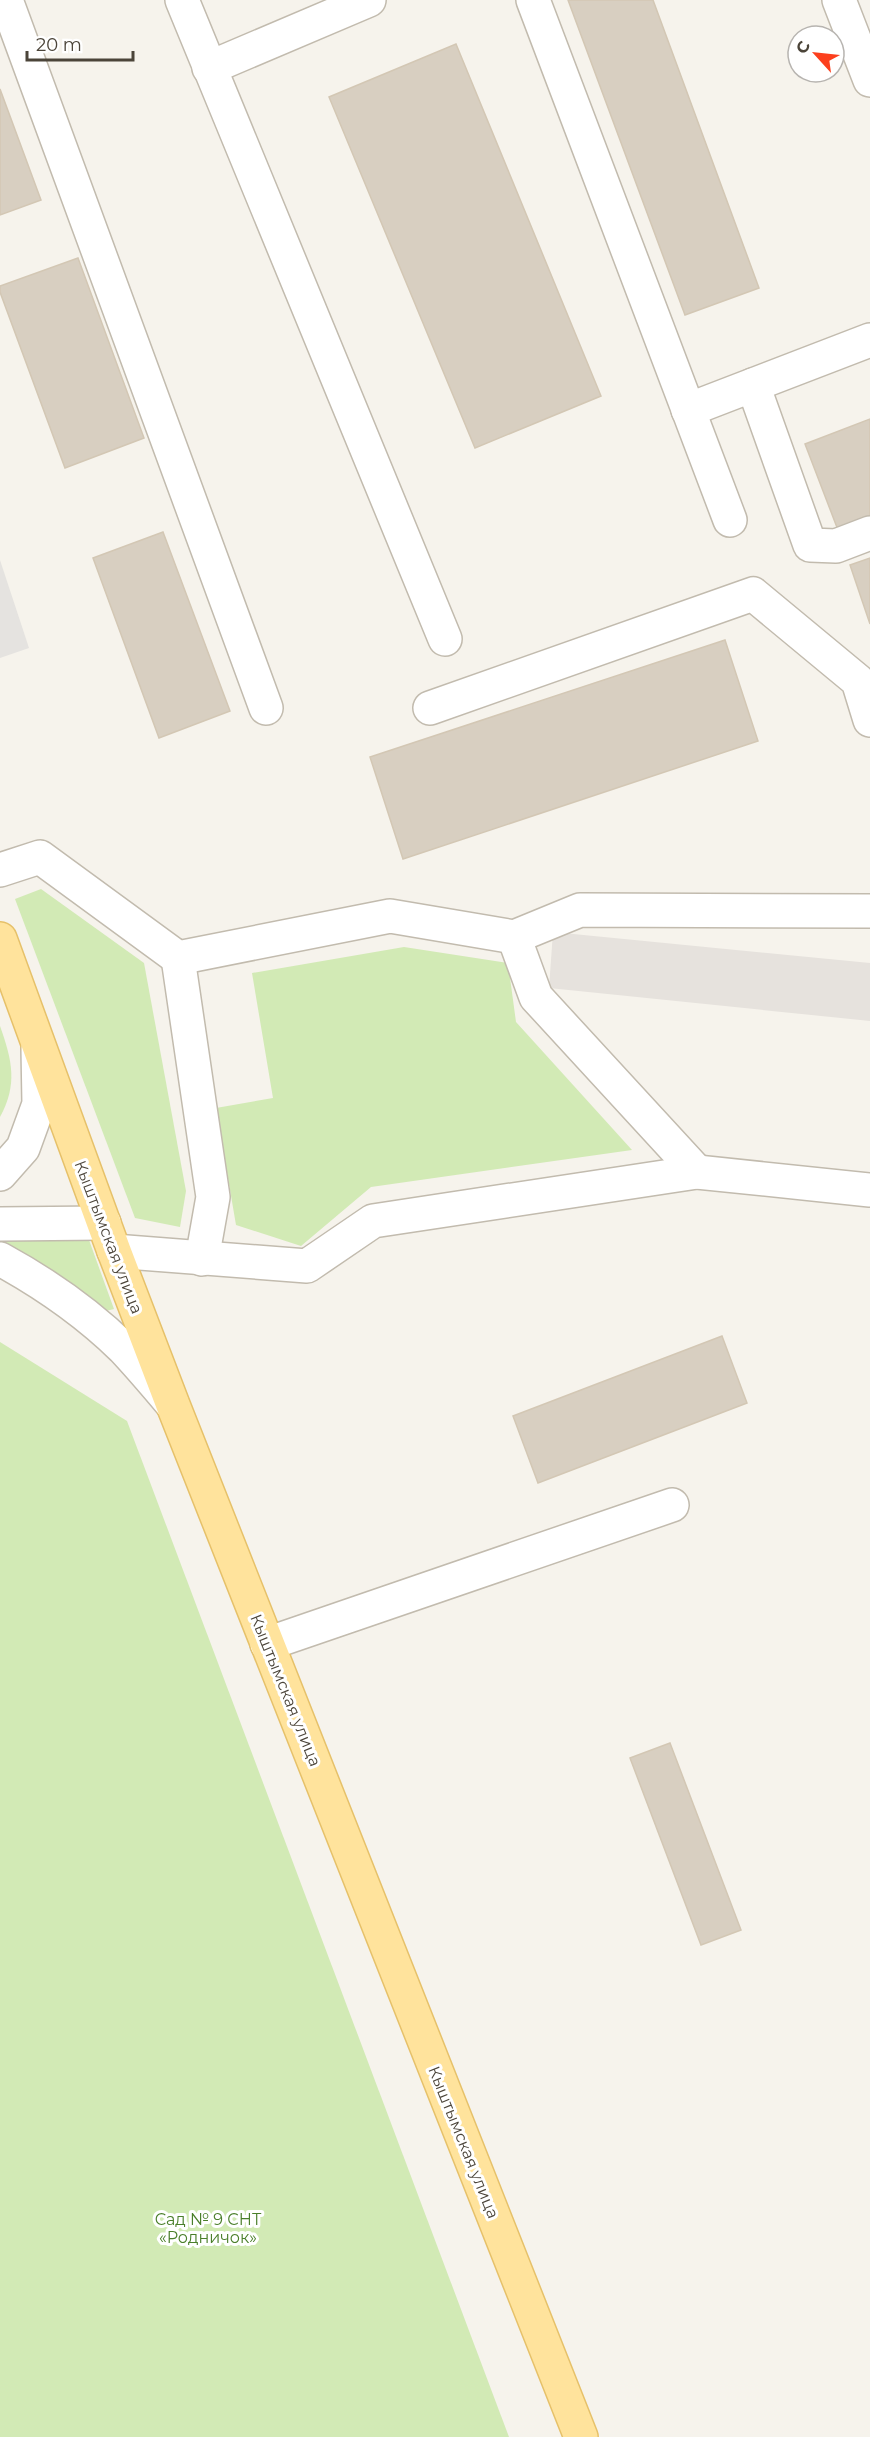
<svg xmlns="http://www.w3.org/2000/svg" width="870" height="2437" font-family="Montserrat,sans-serif">
  <rect width="100%" height="100%" fill="#f6f3ec"/>
  <path fill="#e6e2dd" d="M553 932 870 963V1021L549 988Z"/>
  <g fill="#d2eab5">
    <path d="M41 889 144 963 186 1191 180 1227 135 1218 15 899Z"/>
    <path d="M404 947 508 963 516 1022 632 1150 371 1187 301 1246 236 1225 216 1108 273 1098 252 973Z"/>
    <path d="M0 1026C12 1060 18 1084 0 1117Z"/>
    <path d="M2 1239 89 1240 114 1309 106 1311C72 1283 45 1264 4 1247Z"/>
    <path d="M0 1342 127 1421 509 2437H0Z"/>
  </g>
  <path fill="#e5e3e0" d="M0 560 29 648 0 658Z"/>
  <g fill="#d8cfc1" stroke="#d3c7b4" stroke-width="1.5">
    <path d="M568 0H653L759 288 685 315Z"/>
    <path d="M456 44 601 396 475 448 329 97Z"/>
    <path d="M0 89 41 200 0 215Z"/>
    <path d="M78 258 144 438 65 468 0 292V286Z"/>
    <path d="M870 419V517L838 530 805 444Z"/>
    <path d="M163 532 230 711 159 738 93 558Z"/>
    <path d="M870 558V624L850 565Z"/>
    <path d="M725 640 758 741 403 859 370 757Z"/>
    <path d="M722 1336 747 1403 538 1483 513 1416Z"/>
    <path d="M670 1743 741 1930 701 1945 630 1758Z"/>
  </g>
  <g fill="none" stroke-linecap="round" stroke-linejoin="round">
    <defs>
      <g id="minor">
        <path d="M6 0 266 708"/>
        <path d="M182 0 445 639"/>
        <path d="M533 0 730 520"/>
        <path d="M839 0 870 80"/>
        <path d="M209 68 369 0"/>
        <path d="M753 385 810 545 836 546 870 533"/>
        <path d="M688 410 870 340"/>
        <path d="M430 708 753 594 858 681 870 720"/>
        <path d="M0 870 40 857 178 958 390 916 514 937 580 910 870 911"/>
        <path d="M514 937 536 997 697 1172"/>
        <path d="M178 958 213 1197 202 1259"/>
        <path d="M0 1174 23 1148 39 1104 38 1048"/>
        <path d="M0 1224 104 1223"/>
        <path d="M114 1251 307 1266 373 1221 697 1172 870 1190"/>
        <path d="M0 1259C44 1283 87 1313 123 1348 140 1366 156 1385 172 1404"/>
        <path d="M267 1644 672 1505"/>
      </g>
      <path id="major" d="M0 939 114 1251 173 1405 581 2437"/>
    </defs>
    <use href="#minor" stroke="#c2bbae" stroke-width="36"/>
    <use href="#major" stroke="#e6c16a" stroke-width="36"/>
    <use href="#minor" stroke="#fff" stroke-width="33"/>
    <use href="#major" stroke="#ffe39c" stroke-width="33"/>
  </g>
  <g text-anchor="middle" stroke-width="6" stroke-linejoin="round" paint-order="stroke">
    <g font-size="16" fill="#4b4439" stroke="#fff">
      <text transform="translate(109 1237) rotate(69)" y="6">Кыштымская улица</text>
      <text transform="translate(286 1690) rotate(68)" y="6">Кыштымская улица</text>
      <text transform="translate(464 2142) rotate(68)" y="6">Кыштымская улица</text>
    </g>
    <g font-size="16" fill="#4a7f2a" stroke="#fff">
      <text x="208" y="2225">Сад № 9 СНТ<tspan x="208" dy="18">«Родничок»</tspan></text>
    </g>
  </g>
  <g transform="translate(816 54) rotate(297)"><circle r="28" fill="#ffffff" stroke="#b7b4b0" stroke-width="1.5"/>
  <path d="M0-4.5L10 22L0 15L-10 22Z" fill="#fc3f1d"/>
  <text y="-9" font-size="16" font-weight="bold" text-anchor="middle" fill="#4b4439">С</text>
  </g>
  <path d="M27 51v9h106v-9" fill="none" stroke="#4b4439" stroke-width="3"/>
  <text x="36" y="51" font-size="18" fill="#4b4439" stroke="#ffffff" stroke-width="4.5" paint-order="stroke">20 m</text>
</svg>
